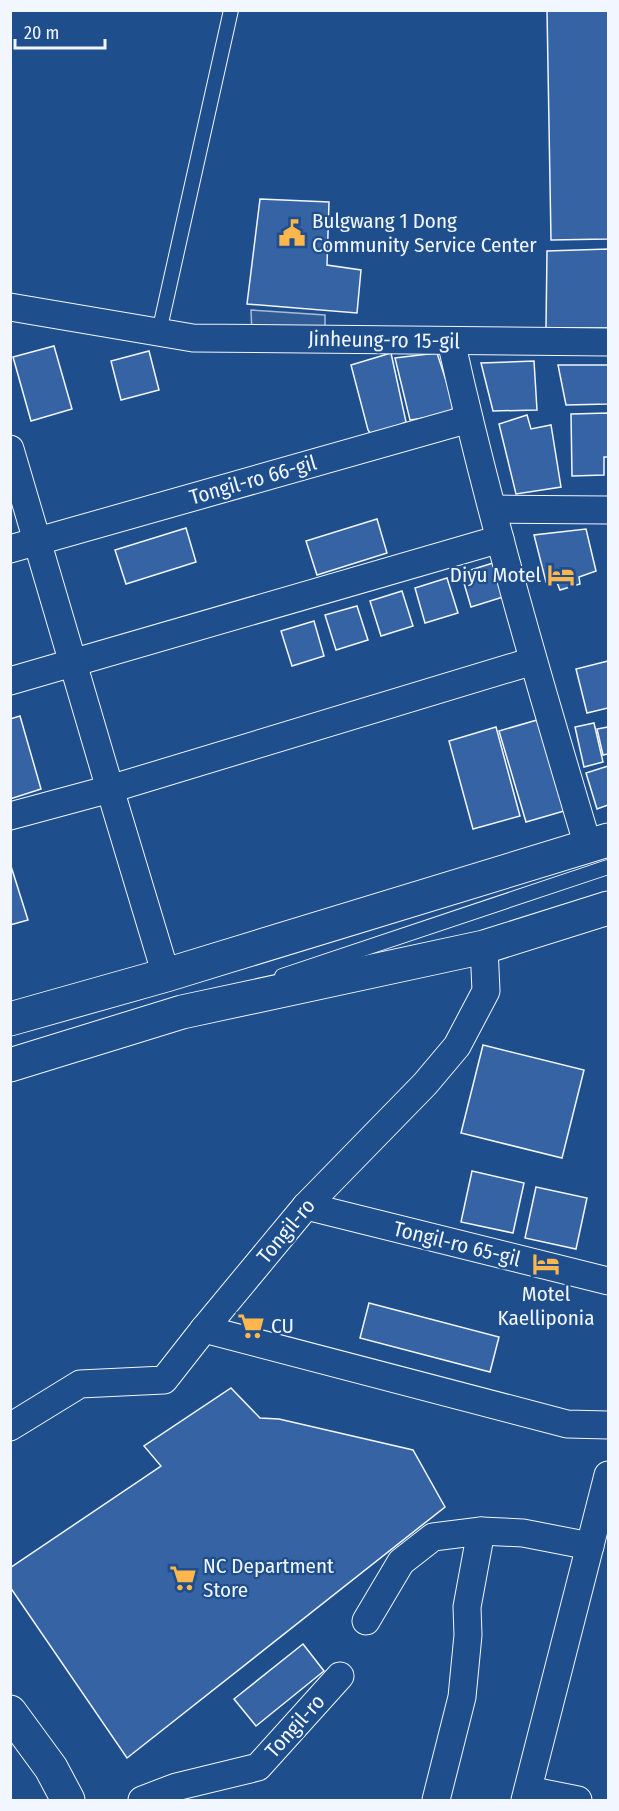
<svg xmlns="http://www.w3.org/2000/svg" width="619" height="1811" font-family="'Fira Sans Condensed',sans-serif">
  <rect width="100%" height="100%" fill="#1f4e8c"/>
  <path fill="#305b95" stroke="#a8bbd7" stroke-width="1.5" d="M251 310 325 315V335H252Z"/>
  <g fill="#3563a3" stroke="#f2f6ff" stroke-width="1.5">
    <path d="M547 10H608V239L551 240Z"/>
    <path d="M260 199 329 202 327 265 361 270 357 313 247 304Z"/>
    <path d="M608 249V328H546L547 251Z"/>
    <path d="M54 346 72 409 31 421 13 357Z"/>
    <path d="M149 351 159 390 121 400 111 361Z"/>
    <path d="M391 353 406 422 373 437 368 430 351 365Z"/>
    <path d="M437 353 453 402 452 414 410 420 395 358Z"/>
    <path d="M534 361 537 410 493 411 481 363Z"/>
    <path d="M558 365H608V404L566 405Z"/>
    <path d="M608 413V457H604V475L572 476 571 414Z"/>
    <path d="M527 415 531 429 551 425 561 487 516 494 499 424Z"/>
    <path d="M377 519 387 553 317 575 306 541Z"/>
    <path d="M186 528 196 562 126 584 115 550Z"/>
    <path d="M586 529 596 571 579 577 580 584 560 590 556 580 546 582 534 535Z"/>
    <path d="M493 563 503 597 471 607 461 573Z"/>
    <path d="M447 578 458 613 425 623 415 588Z"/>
    <path d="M402 591 413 626 381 636 370 601Z"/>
    <path d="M357 606 368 640 336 650 325 615Z"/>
    <path d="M314 621 324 656 292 666 281 631Z"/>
    <path d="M608 661V708L587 713 576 669Z"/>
    <path d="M20 716 41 789 10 799V719Z"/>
    <path d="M544 718 571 809 526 822 499 731Z"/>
    <path d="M594 723 603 762 584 767 575 727Z"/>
    <path d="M496 727 520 816 473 829 449 741Z"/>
    <path d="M608 727V754L603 755 597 729Z"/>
    <path d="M608 766V805L597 809 586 773Z"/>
    <path d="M10 863 28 920 10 925Z"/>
    <path d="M483 1045 584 1070 562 1158 461 1133Z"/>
    <path d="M472 1171 524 1183 513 1233 461 1222Z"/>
    <path d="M536 1187 587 1198 576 1249 525 1238Z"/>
    <path d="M369 1303 499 1337 490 1372 360 1338Z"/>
    <path d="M231 1388 260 1418 279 1419 413 1450 445 1507 127 1758 10 1587V1568L161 1466 144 1446Z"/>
    <path d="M303 1644 324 1671 256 1726 234 1699Z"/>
  </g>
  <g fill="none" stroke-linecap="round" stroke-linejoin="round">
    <defs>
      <g id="lane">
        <path d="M159 332 231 10"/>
        <path d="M282 976 608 867"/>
      </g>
      <g id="street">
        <path d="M10 307 193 338 608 342"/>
        <path d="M451 341C489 511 538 679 588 846"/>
        <path d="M10 449 110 789 166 975"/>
        <path d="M493 509 608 510"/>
        <path d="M10 549 469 419"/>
        <path d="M10 681 500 539"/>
        <path d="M10 816 110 789 533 661"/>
        <path d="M306 1206 608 1281"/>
        <path d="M204 1329 567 1424 608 1425"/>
        <path d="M10 1427 80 1384 164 1380 204 1329 306 1206 425 1084 457 1046 486 991 484 947"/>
        <path d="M366 1621 401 1562 433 1537 481 1531 523 1533 590 1546"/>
        <path d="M528 1790 578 1800"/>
        <path d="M142 1800 176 1787 258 1767 340 1676"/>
        <path d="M436 1800 462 1697 468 1635 467 1607 481 1531"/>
        <path d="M525 1800 608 1475"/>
      </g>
      <path id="secondary" d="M10 1712 51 1768 68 1800"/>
      <g id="primary">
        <path d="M10 1019 166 975 608 840"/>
        <path d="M10 1065 182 1012 484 947 608 908"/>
      </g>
    </defs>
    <use href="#lane" stroke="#f2f6ff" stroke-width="16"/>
    <use href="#street" stroke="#f2f6ff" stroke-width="29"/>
    <use href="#secondary" stroke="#f2f6ff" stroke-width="35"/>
    <use href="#primary" stroke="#f2f6ff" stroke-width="35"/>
    <use href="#lane" stroke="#1f4e8c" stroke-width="14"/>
    <use href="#street" stroke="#1f4e8c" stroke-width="27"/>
    <use href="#secondary" stroke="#1f4e8c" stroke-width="33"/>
    <use href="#primary" stroke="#1f4e8c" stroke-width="33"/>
  </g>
  <defs>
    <symbol id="civic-bare" viewBox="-9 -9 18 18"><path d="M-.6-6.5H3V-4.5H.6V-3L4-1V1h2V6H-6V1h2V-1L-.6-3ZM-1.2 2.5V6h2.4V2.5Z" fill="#ffb74d" stroke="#1f4e8c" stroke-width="2.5" paint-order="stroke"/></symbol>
    <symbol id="hotel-bare" viewBox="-9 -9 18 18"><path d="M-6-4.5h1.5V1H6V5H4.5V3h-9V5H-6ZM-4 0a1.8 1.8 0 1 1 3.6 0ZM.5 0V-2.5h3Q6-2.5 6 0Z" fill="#ffb74d" stroke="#1f4e8c" stroke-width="2.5" paint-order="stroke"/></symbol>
    <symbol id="supermarket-bare" viewBox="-9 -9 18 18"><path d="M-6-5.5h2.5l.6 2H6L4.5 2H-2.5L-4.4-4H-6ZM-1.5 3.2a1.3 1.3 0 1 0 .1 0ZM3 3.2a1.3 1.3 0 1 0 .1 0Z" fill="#ffb74d" stroke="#1f4e8c" stroke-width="2.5" paint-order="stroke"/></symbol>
  </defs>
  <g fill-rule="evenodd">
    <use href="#civic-bare" x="273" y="214" width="38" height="38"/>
    <use href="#hotel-bare" x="542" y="556" width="38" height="38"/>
    <use href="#hotel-bare" x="527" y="1245" width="38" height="38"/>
    <use href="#supermarket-bare" x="232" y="1307" width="38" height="38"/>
    <use href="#supermarket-bare" x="164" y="1559" width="38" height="38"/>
  </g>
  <g text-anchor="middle" stroke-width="4.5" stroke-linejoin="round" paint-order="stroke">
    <g font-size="21" fill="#f2f6ff" stroke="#1f4e8c" text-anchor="start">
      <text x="312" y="228">Bulgwang 1 Dong<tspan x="312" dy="24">Community Service Center</tspan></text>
      <text x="541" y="582" text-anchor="end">Diyu Motel</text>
      <text x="546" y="1301" text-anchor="middle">Motel<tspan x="546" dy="24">Kaelliponia</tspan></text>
      <text x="271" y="1333">CU</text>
      <text x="203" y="1573">NC Department<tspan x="203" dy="24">Store</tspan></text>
    </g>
    <g font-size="21" fill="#f2f6ff" stroke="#1f4e8c">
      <text transform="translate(384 340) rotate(1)" y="7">Jinheung-ro 15-gil</text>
      <text transform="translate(253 480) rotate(-16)" y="7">Tongil-ro 66-gil</text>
      <text transform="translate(286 1231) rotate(-50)" y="7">Tongil-ro</text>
      <text transform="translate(457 1244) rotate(14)" y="7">Tongil-ro 65-gil</text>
      <text transform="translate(295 1726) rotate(-48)" y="7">Tongil-ro</text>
    </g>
  </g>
  <rect width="619" height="1811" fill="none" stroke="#f2f6ff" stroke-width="24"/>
  <path d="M15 39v9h90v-9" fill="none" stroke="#f2f6ff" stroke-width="3"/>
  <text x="24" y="39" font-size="18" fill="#f2f6ff" stroke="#1f4e8c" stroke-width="4.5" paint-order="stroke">20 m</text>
</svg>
